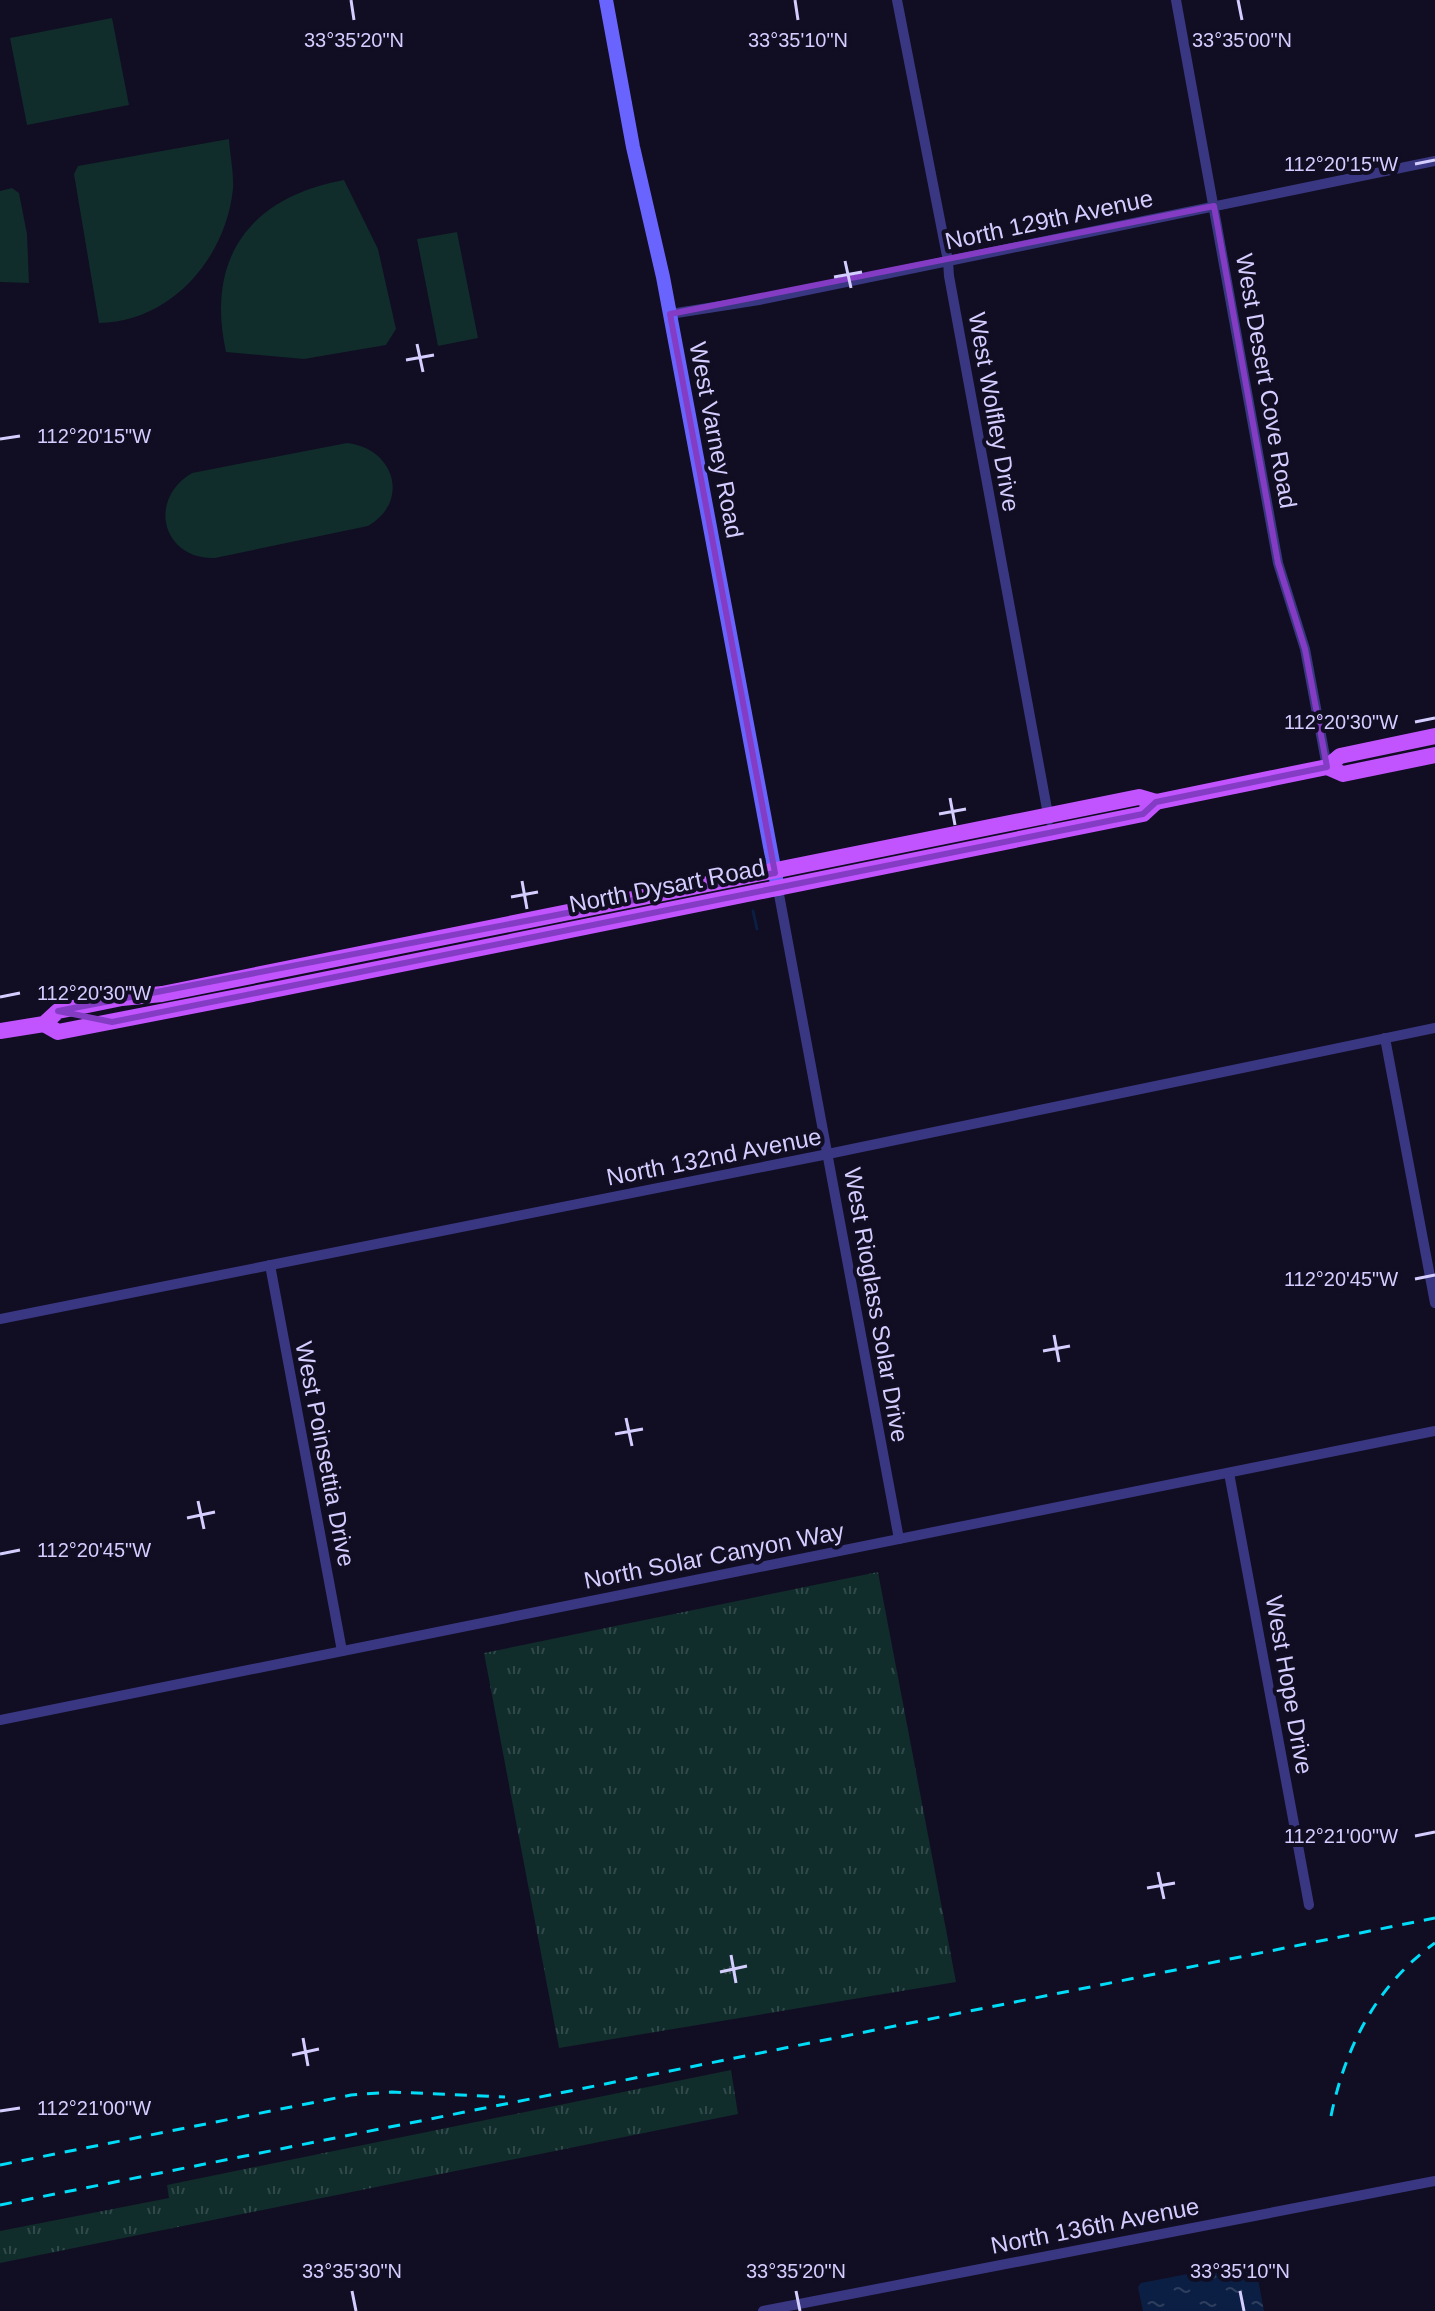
<svg xmlns="http://www.w3.org/2000/svg" width="1435" height="2311" font-family="Arial,sans-serif">
  <defs>
    <pattern id="grass-tufts" width="24" height="20" patternUnits="userSpaceOnUse" patternTransform="scale(2)"><rect width="24" height="20" fill="#102c2b"/><path d="M3 7l-1-3M5 7V3M7 7l1-3M15 17l-1-3M17 17v-4M19 17l1-3" fill="none" stroke="#32494b"/></pattern>
    <pattern id="water-ripples" width="26" height="14" patternUnits="userSpaceOnUse" patternTransform="scale(2)"><rect width="26" height="14" fill="#0a1f43"/><path d="M2 4q2-2 4 0t4 0M15 11q2-2 4 0t4 0" fill="none" stroke="#2d3e5f"/></pattern>
  </defs>
  <rect width="100%" height="100%" fill="#110d22"/>
  <g fill="url(#grass-tufts)">
    <path d="M878 1572 956 1982 559 2048 484 1653Z"/>
    <path d="M731 2070 738 2114 0 2263V2231L169 2198 167 2185Z"/>
  </g>
  <g fill="#102c2b">
    <path d="M112 18 129 105 27 125 10 38Z"/>
    <path d="M229 139C230 155 234 173 233 189 226 258 171 322 99 323L74 174 78 166Z"/>
    <path d="M344 180 378 249 396 329 386 345 304 359 226 352C205 257 251 197 344 180Z"/>
    <path d="M12 188 19 193 27 234 29 283 0 282V191Z"/>
    <path d="M457 232 478 338 438 346 417 239Z"/>
    <path d="M347 443C394 448 411 501 368 526L215 558C162 560 147 499 192 473Z"/>
  </g>
  <path fill="url(#water-ripples)" d="M1250 2262 1255 2263 1264 2311H1143L1138 2287 1141 2283Z"/>
  <g fill="none" stroke-linecap="round" stroke-linejoin="round">
    <path stroke="#0a1f43" stroke-width="3" d="M753 911 757 929"/>
    <g stroke="#3a3782" stroke-width="10">
      <path d="M897 0 948 261 949 276 1049 820"/>
      <path d="M1176 0 1278 563 1305 649 1327 767"/>
      <path d="M670 314 759 300 1435 161"/>
      <path d="M778 889 899 1539"/>
      <path d="M1385 1038 1435 1303"/>
      <path d="M270 1265 342 1651"/>
      <path d="M0 1319 828 1154 1435 1028"/>
      <path d="M1229 1473 1309 1905"/>
      <path d="M0 1720 1435 1431"/>
      <path d="M763 2311 1435 2181"/>
    </g>
    <path stroke="#6a64ff" stroke-width="14" d="M606 0 633 147 663 277 778 889"/>
    <g stroke="#c154ff" stroke-width="16">
      <path d="M1327 767 1343 774 1435 755"/>
      <path d="M44 1024 58 1032 278 989 1143 814 1156 802"/>
      <path d="M0 1031 44 1024 58 1011 122 998 162 994 1139 797 1156 802 1327 767 1340 756 1435 736"/>
    </g>
    <g stroke="#00ddf8" stroke-width="3" stroke-dasharray="12 10" stroke-linecap="butt">
      <path d="M1331 2116C1345 2048 1376 1985 1435 1943"/>
      <path d="M0 2165 351 2095 392 2092 505 2097"/>
      <path d="M0 2205 1435 1918"/>
    </g>
  </g>
  <path fill="none" stroke="#843cc5" stroke-width="6" stroke-linejoin="round" d="M1214 206 1278 563 1305 649 1327 767 1156 802 1143 814 112 1022 58 1011 775 873 670 314Z"/>
  <path fill="none" stroke="#d4cdff" stroke-width="3" d="M351 0 354 20M795 0 798 20M1238 0 1242 20M1415 164 1435 160M845 261 851 288M834 277 862 272M417 344 423 372M406 360 434 355M0 439 20 436M1415 722 1435 718M950 798 955 825M939 814 966 809M522 881 527 909M511 897 538 892M0 997 20 993M1415 1279 1435 1275M1054 1335 1059 1362M1043 1351 1070 1346M626 1418 632 1446M615 1434 643 1429M198 1501 204 1529M187 1518 215 1512M0 1554 20 1550M1415 1836 1435 1832M1158 1872 1164 1899M1147 1888 1175 1883M731 1955 736 1983M720 1972 747 1966M303 2038 308 2066M292 2055 319 2049M0 2111 20 2108M352 2291 356 2311M796 2291 800 2311M1240 2291 1244 2311"/>
  <g text-anchor="middle" stroke-width="8" stroke-linejoin="round" paint-order="stroke">
    <g font-size="24" fill="#d4cdff" stroke="#110d22">
      <text transform="translate(1049 220) rotate(-12)" y="8">North 129th Avenue</text>
      <text transform="translate(1266 381) rotate(80)" y="8">West Desert Cove Road</text>
      <text transform="translate(994 412) rotate(80)" y="8">West Wolfley Drive</text>
      <text transform="translate(716 440) rotate(79)" y="8">West Varney Road</text>
      <text transform="translate(667 886) rotate(-11)" y="8">North Dysart Road</text>
      <text transform="translate(714 1157) rotate(-11)" y="8">North 132nd Avenue</text>
      <text transform="translate(876 1305) rotate(80)" y="8">West Rioglass Solar Drive</text>
      <text transform="translate(325 1454) rotate(79)" y="8">West Poinsettia Drive</text>
      <text transform="translate(714 1556) rotate(-11)" y="8">North Solar Canyon Way</text>
      <text transform="translate(1289 1685) rotate(80)" y="8">West Hope Drive</text>
      <text transform="translate(1095 2226) rotate(-11)" y="8">North 136th Avenue</text>
    </g>
  </g>
  <g font-size="20" text-anchor="middle" fill="#d4cdff" stroke="#110d22" stroke-width="8" stroke-linejoin="round" paint-order="stroke">
    <text x="354" y="47">33°35'20"N</text>
    <text x="798" y="47">33°35'10"N</text>
    <text x="1242" y="47">33°35'00"N</text>
    <text x="1341" y="171">112°20'15"W</text>
    <text x="94" y="443">112°20'15"W</text>
    <text x="1341" y="729">112°20'30"W</text>
    <text x="94" y="1000">112°20'30"W</text>
    <text x="1341" y="1286">112°20'45"W</text>
    <text x="94" y="1557">112°20'45"W</text>
    <text x="1341" y="1843">112°21'00"W</text>
    <text x="94" y="2115">112°21'00"W</text>
    <text x="352" y="2278">33°35'30"N</text>
    <text x="796" y="2278">33°35'20"N</text>
    <text x="1240" y="2278">33°35'10"N</text>
  </g>
</svg>
